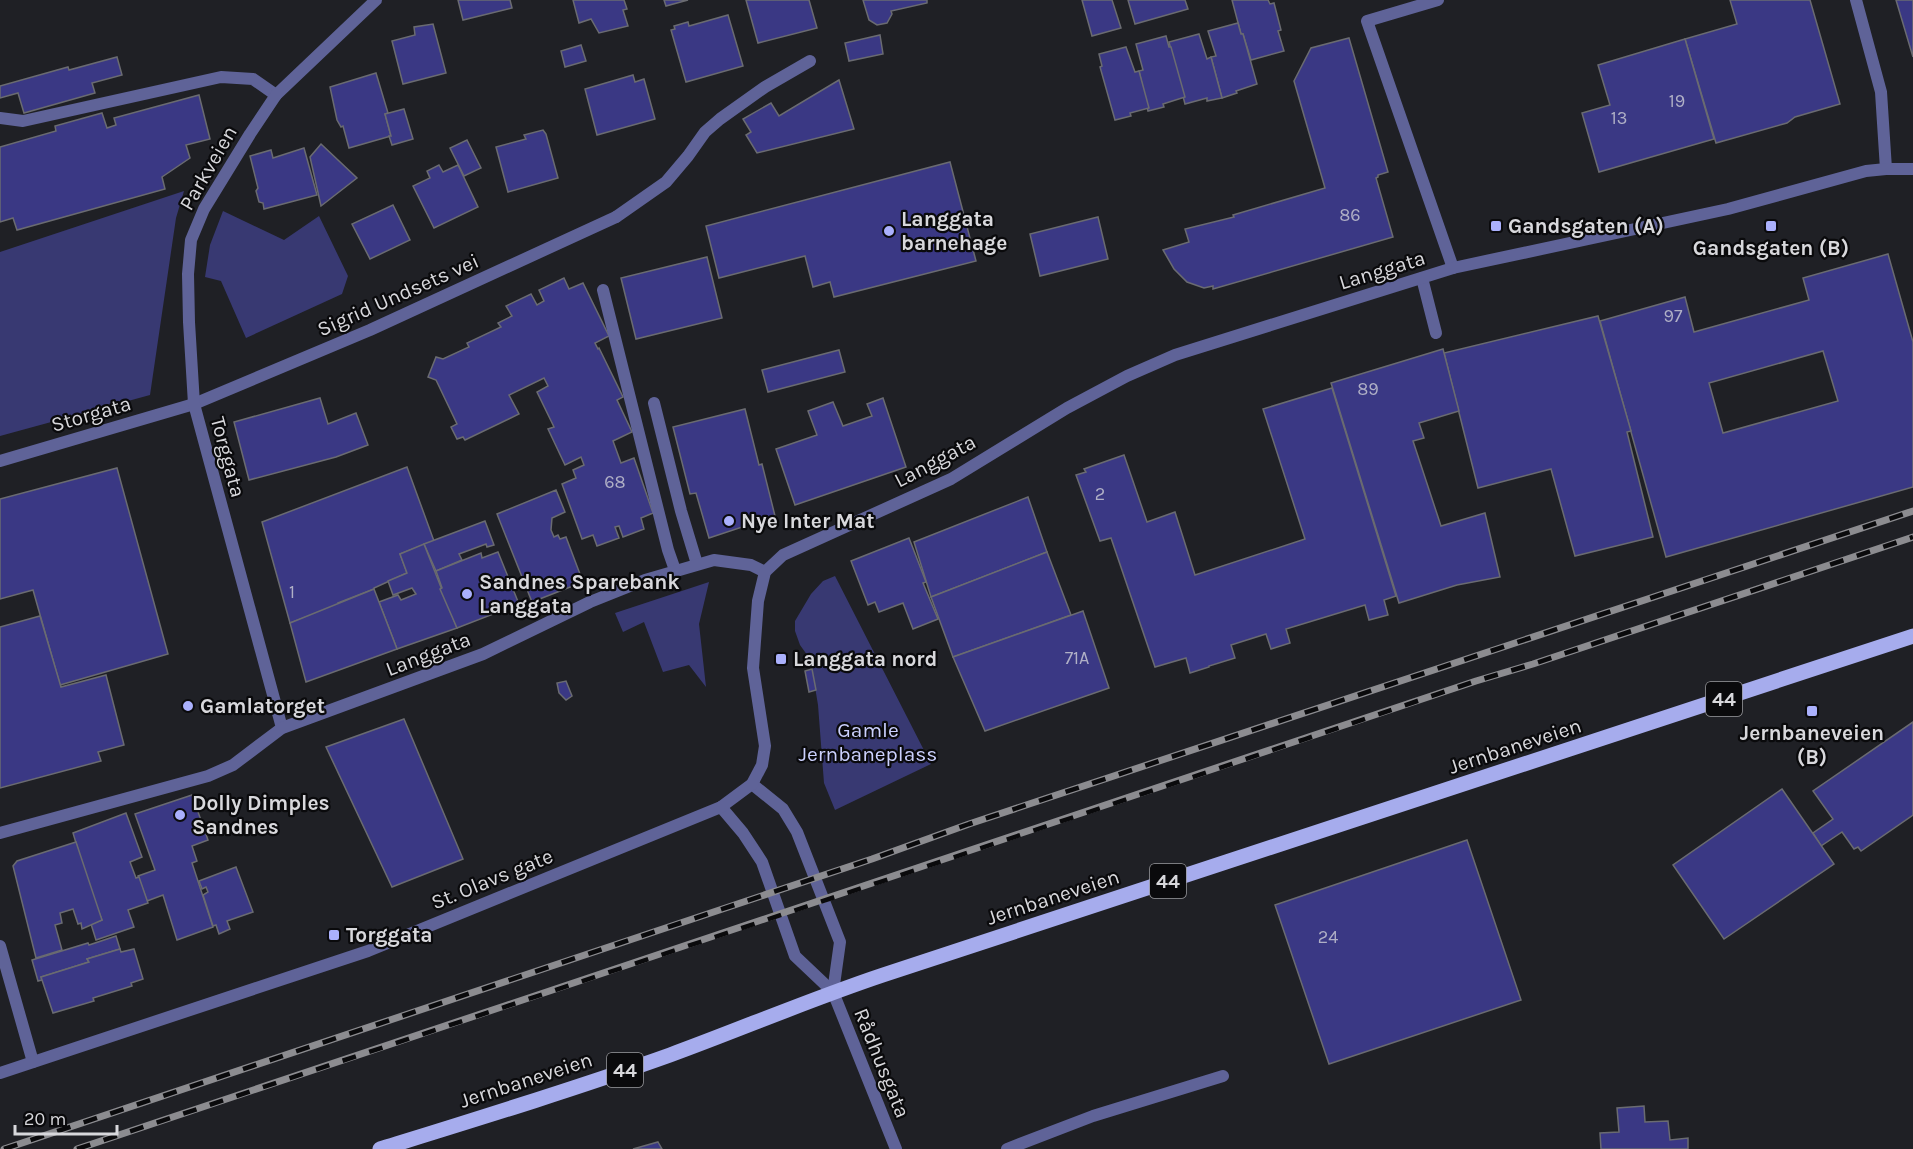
<svg xmlns="http://www.w3.org/2000/svg" width="1913" height="1149" font-family="Karla,sans-serif">
  <rect width="100%" height="100%" fill="#1f2025"/>
  <g fill="#383972">
    <path d="M184 191 176 218 150 395 0 436V252Z"/>
    <path d="M223 211 284 240 319 216 348 276 342 294 246 338 221 281 205 277 210 245Z"/>
    <path d="M835 576 931 764 835 810 824 783 818 705 812 669 810 659 800 645 795 631V621L811 594 823 581Z"/>
    <path d="M709 582 699 624 706 687 689 665 663 672 644 622 623 632 615 613Z"/>
  </g>
  <g fill="#3a3884" stroke="#6a6b71" stroke-width="1.5" fill-rule="evenodd">
    <path d="M458 0H510L512 8 463 20Z"/>
    <path d="M573 0H624L627 9 623 10 628 26 599 33 591 19 579 23Z"/>
    <path d="M664 0H688L666 6Z"/>
    <path d="M746 0H809L817 28 758 43Z"/>
    <path d="M863 0H927V3L891 11 892 14 887 23 877 25 869 20Z"/>
    <path d="M1082 0H1112L1121 28 1092 36Z"/>
    <path d="M1128 0H1185L1188 9 1135 24Z"/>
    <path d="M1232 0H1268L1270 4 1274 3 1281 30 1278 31 1284 51 1251 60 1243 34H1241Z"/>
    <path d="M1730 0H1810L1840 104 1795 117 1787 123 1716 143 1685 39 1737 24Z"/>
    <path d="M1896 0H1913V57Z"/>
    <path d="M728 15 743 66 686 82 671 30 675 29 674 26 688 22 689 26Z"/>
    <path d="M1238 23 1241 34H1243L1257 84 1236 91 1237 93 1222 98 1211 57 1216 56 1208 31Z"/>
    <path d="M433 24 446 73 403 84 392 41 415 35 414 27Z"/>
    <path d="M1199 34 1207 59 1211 57 1222 98 1207 101V98L1185 104 1169 42Z"/>
    <path d="M880 35 883 54 849 61 845 43Z"/>
    <path d="M1166 36 1169 47H1171L1185 97 1163 104 1164 107 1148 111 1139 71 1143 70 1136 44Z"/>
    <path d="M1349 38 1388 172 1378 175V177L1376 178 1393 237 1213 289V286L1204 288 1187 282 1174 269 1163 250 1189 242 1185 229 1234 217 1233 215 1325 188 1294 81 1311 48Z"/>
    <path d="M1685 39 1714 139 1599 172 1582 113 1610 105 1598 65Z"/>
    <path d="M581 45 586 61 565 67 561 51Z"/>
    <path d="M1126 47 1135 72 1139 71 1149 108 1130 113 1131 116 1115 120 1100 67 1102 66 1099 54Z"/>
    <path d="M117 57 122 75 92 83 95 93 24 113 18 93 0 98V86L68 67 69 70Z"/>
    <path d="M376 73 388 113 385 114 391 136 349 148 343 126 341 127 337 120 330 87Z"/>
    <path d="M633 75 635 82 644 79 655 119 597 135 585 89Z"/>
    <path d="M839 80 854 129 757 153 746 135 751 132 743 119 771 103 779 116Z"/>
    <path d="M199 95 210 139 186 145 190 158 162 177 165 189 17 230 13 218 0 222V147L56 131 55 126 102 113 107 128 116 125 114 118Z"/>
    <path d="M404 109 413 139 392 145 389 136H391L385 114Z"/>
    <path d="M543 130 546 134 558 178 508 192 496 147 526 139 524 135Z"/>
    <path d="M467 140 481 168 464 176 450 148Z"/>
    <path d="M321 144 357 178 321 206 310 157Z"/>
    <path d="M304 148 317 195 264 209 263 203 259 202 256 191 258 188 250 156 271 150 273 158Z"/>
    <path d="M950 162 976 261 834 297 830 282 813 287 805 256 719 278 706 226Z"/>
    <path d="M439 165 443 172 458 165 478 207 434 228 413 186 430 178 427 171Z"/>
    <path d="M393 205 410 240 370 259 352 224Z"/>
    <path d="M1098 217 1108 259 1040 276 1030 234Z"/>
    <path d="M1888 254 1913 342V487L1666 557 1600 321 1685 297 1694 332 1809 300 1803 278ZM1823 351 1838 401 1723 433 1709 383Z"/>
    <path d="M707 257 722 318 636 339 621 278Z"/>
    <path d="M564 278 569 289 583 283 609 336 595 343 598 349 599 348 623 397 617 400 632 432 613 441 621 463 634 458 653 513 641 518 644 529 623 537 619 526 615 527 619 538 597 546 593 535 582 539 562 484 576 478 573 470 584 465 581 457 565 465 548 429 554 427 537 392 548 386 544 378 509 395 519 414 465 440 463 437 457 439 451 427 457 424 436 380 428 377 436 357 443 359 469 347 467 343 501 327 498 323 512 316 506 306 531 294 537 305 544 301 539 290Z"/>
    <path d="M1598 316 1631 431 1627 432 1653 537 1575 556 1551 469 1478 488 1444 353Z"/>
    <path d="M1443 349 1459 411 1419 423 1424 438 1413 441 1441 526 1485 513 1500 577 1457 585 1399 603 1331 383Z"/>
    <path d="M839 350 845 372 768 392 762 370Z"/>
    <path d="M1332 388 1396 596 1384 600 1388 615 1369 620 1365 605 1286 629 1290 643 1271 649 1266 634 1231 645 1235 658 1209 666V667L1190 673 1186 658 1155 667 1111 538 1100 541 1076 475 1086 472 1084 469 1124 455 1147 522 1175 512 1195 575 1305 539 1263 409Z"/>
    <path d="M320 398 328 424 356 413 368 445 336 457 249 480 234 422Z"/>
    <path d="M883 398 906 467 795 505 776 449 817 435 808 411 833 402 843 426 872 416 867 404Z"/>
    <path d="M745 409 759 465 762 464 775 516 709 538 696 493 690 494 673 427Z"/>
    <path d="M407 467 434 541 400 554 407 573 374 588V589L338 603 339 605 290 623 262 522Z"/>
    <path d="M117 468 168 654 60 685 33 590 0 599V499Z"/>
    <path d="M556 490 565 512 552 518 551 530 554 537 558 535 560 539 566 537 583 582 532 602 497 514Z"/>
    <path d="M1028 497 1047 552 931 597 914 542Z"/>
    <path d="M485 521 494 545 487 547 486 544 459 554 462 560 436 571 424 544Z"/>
    <path d="M909 538 926 582 923 583 938 619 913 629 903 603 879 612 875 602 868 605 851 561Z"/>
    <path d="M424 544 457 628 397 649 379 602 398 595 401 600 416 594 412 588 393 595 388 581 407 573 400 554Z"/>
    <path d="M498 552 519 604 457 628 440 589 442 588 436 571 481 553 482 558Z"/>
    <path d="M1047 552 1071 615 953 657 931 597Z"/>
    <path d="M374 589 397 649 306 682 290 623Z"/>
    <path d="M1083 611 1109 688 985 731 953 657Z"/>
    <path d="M40 616 61 687 106 675 124 745 98 752 101 761 0 788V627Z"/>
    <path d="M812 669 816 690 809 692 805 671Z"/>
    <path d="M566 681 572 696 566 700 559 693 557 683Z"/>
    <path d="M404 719 463 859 392 887 326 747Z"/>
    <path d="M1913 722V815L1861 851 1858 847 1854 849 1842 832 1821 846 1813 833 1833 819 1813 791Z"/>
    <path d="M1782 789 1834 864 1724 939 1673 865Z"/>
    <path d="M192 795 208 840 192 846 197 861 192 863 213 927 177 940 163 895 147 901 138 876 155 870 135 814Z"/>
    <path d="M126 813 142 857 130 862 136 878 139 877 148 903 128 910 134 927 96 940 91 924 102 920 89 886 73 833Z"/>
    <path d="M1467 840 1521 1000 1329 1064 1275 905Z"/>
    <path d="M76 842 102 920 82 929 81 923 78 924 73 909 60 913 62 923 55 925 62 950 36 958 13 866 17 861Z"/>
    <path d="M236 867 253 912 227 921 230 929 219 934 216 925 213 926 203 895 208 892 206 887 202 889 199 881Z"/>
    <path d="M116 936 120 949 87 959 89 962 41 977 42 980 38 981 32 960 88 943 89 945Z"/>
    <path d="M120 949 121 952 134 949 143 979 131 983 132 986 93 998 94 1001 53 1013 41 977 89 962 87 959Z"/>
    <path d="M1644 1106 1645 1122 1668 1121 1670 1140 1688 1138V1149H1601L1600 1133 1619 1132 1617 1108Z"/>
    <path d="M658 1142 662 1149H633Z"/>
  </g>
  <g fill="none" stroke-linecap="round" stroke-linejoin="round">
    <g stroke="#5f6398" stroke-width="12">
      <path d="M1438 0 1367 21 1453 268"/>
      <path d="M0 118 23 121 221 77 253 79 276 95"/>
      <path d="M616 217 666 182 688 156 705 132 720 119 765 87 810 61"/>
      <path d="M1422 278 1436 333"/>
      <path d="M603 290 668 550 675 570"/>
      <path d="M654 403 681 511 697 564"/>
      <path d="M1007 1149 1093 1116 1223 1076"/>
    </g>
    <g stroke="#5f6398" stroke-width="12">
      <path d="M1856 0 1881 92 1886 169"/>
      <path d="M0 461 194 404 370 330 616 217"/>
      <path d="M282 728 194 404 189 322 188 274 191 240 204 209 250 134 276 95 376 0"/>
      <path d="M752 784 783 809 797 832 840 942 833 992"/>
      <path d="M721 807 743 833 762 862 795 956 833 992 896 1149"/>
      <path d="M0 833 208 776 233 765 282 728 483 654 590 602 645 580 714 560 751 565 765 572"/>
      <path d="M0 946 33 1062"/>
    </g>
    <path stroke="#5f6398" stroke-width="12" d="M0 1073 368 951 721 807 752 784 762 765 765 746 753 668 758 601 765 572 783 555 951 479 1067 408 1127 376 1175 355 1453 268 1728 209 1866 171 1886 169H1913"/>
    <path stroke="#a6aced" stroke-width="15" d="M380 1149C477 1119 575 1089 670 1055 741 1029 811 999 883 975L1913 636"/>
    <defs>
      <g id="rail">
        <path d="M4 1149 872 859 969 824 1913 511"/>
        <path d="M77 1149C543 994 1010 840 1476 681L1533 664 1913 537"/>
      </g>
    </defs>
    <use href="#rail" stroke="#8c8c90" stroke-width="7"/>
    <use href="#rail" stroke="#0a0a0c" stroke-width="4.5" stroke-dasharray="14" stroke-linecap="butt"/>
  </g>
  <g fill="#aab0fc" stroke="#0a0a0c" stroke-width="2">
    <rect x="1490" y="220" width="12" height="12" rx="3"/>
    <rect x="1765" y="220" width="12" height="12" rx="3"/>
    <circle cx="889" cy="231" r="6"/>
    <circle cx="729" cy="521" r="6"/>
    <circle cx="467" cy="594" r="6"/>
    <rect x="775" y="653" width="12" height="12" rx="3"/>
    <circle cx="188" cy="706" r="6"/>
    <rect x="1806" y="705" width="12" height="12" rx="3"/>
    <circle cx="180" cy="815" r="6"/>
    <rect x="328" y="929" width="12" height="12" rx="3"/>
  </g>
  <g text-anchor="middle" stroke-width="4.5" stroke-linejoin="round" paint-order="stroke">
    <g font-size="18" fill="#b0b0c6">
      <text x="1677" y="107">19</text>
      <text x="1619" y="124">13</text>
      <text x="1350" y="221">86</text>
      <text x="1673" y="322">97</text>
      <text x="1368" y="395">89</text>
      <text x="615" y="488">68</text>
      <text x="1100" y="500">2</text>
      <text x="292" y="598">1</text>
      <text x="1077" y="664">71A</text>
      <text x="1328" y="943">24</text>
    </g>
    <g fill="#0a0a0c" stroke="#9a9a9e" stroke-width="1.5">
      <rect x="1706" y="682" width="36" height="34" rx="4.5"/>
      <rect x="1150" y="864" width="36" height="34" rx="4.5"/>
      <rect x="607" y="1053" width="36" height="34" rx="4.5"/>
    </g>
    <g font-size="20" font-weight="bold" fill="#d8d8dc">
      <text x="1724" y="706">44</text>
      <text x="1168" y="888">44</text>
      <text x="625" y="1077">44</text>
    </g>
    <g font-size="21" fill="#d8d8dc" stroke="#0a0a0c">
      <text transform="translate(208 168) rotate(-60)" y="7">Parkveien</text>
      <text transform="translate(1382 270) rotate(-17)" y="7">Langgata</text>
      <text transform="translate(398 295) rotate(-24)" y="7">Sigrid Undsets vei</text>
      <text transform="translate(91 414) rotate(-16)" y="7">Storgata</text>
      <text transform="translate(228 457) rotate(75)" y="7">Torggata</text>
      <text transform="translate(935 461) rotate(-28)" y="7">Langgata</text>
      <text transform="translate(428 654) rotate(-21)" y="7">Langgata</text>
      <text transform="translate(1515 746) rotate(-18)" y="7">Jernbaneveien</text>
      <text transform="translate(492 879) rotate(-22)" y="7">St. Olavs gate</text>
      <text transform="translate(1053 897) rotate(-18)" y="7">Jernbaneveien</text>
      <text transform="translate(882 1063) rotate(68)" y="7">Rådhusgata</text>
      <text transform="translate(526 1080) rotate(-18)" y="7">Jernbaneveien</text>
    </g>
    <g font-size="21" font-weight="bold" fill="#d8d8dc" stroke="#0a0a0c" text-anchor="start">
      <text x="901" y="226">Langgata<tspan x="901" dy="24">barnehage</tspan></text>
      <text x="1508" y="233">Gandsgaten (A)</text>
      <text x="1771" y="255" text-anchor="middle">Gandsgaten (B)</text>
      <text x="741" y="528">Nye Inter Mat</text>
      <text x="479" y="589">Sandnes Sparebank<tspan x="479" dy="24">Langgata</tspan></text>
      <text x="793" y="666">Langgata nord</text>
      <text x="200" y="713">Gamlatorget</text>
      <text x="1812" y="740" text-anchor="middle">Jernbaneveien<tspan x="1812" dy="24">(B)</tspan></text>
      <text x="192" y="810">Dolly Dimples<tspan x="192" dy="24">Sandnes</tspan></text>
      <text x="346" y="942">Torggata</text>
    </g>
    <g font-size="21" fill="#ccd1fe" stroke="#0a0a0c">
      <text x="868" y="737">Gamle<tspan x="868" dy="24">Jernbaneplass</tspan></text>
    </g>
  </g>
  <path d="M15 1125v9h102v-9" fill="none" stroke="#d8d8dc" stroke-width="3"/>
  <text x="24" y="1125" font-size="18" fill="#d8d8dc" stroke="#0a0a0c" stroke-width="4.5" paint-order="stroke">20 m</text>
</svg>
